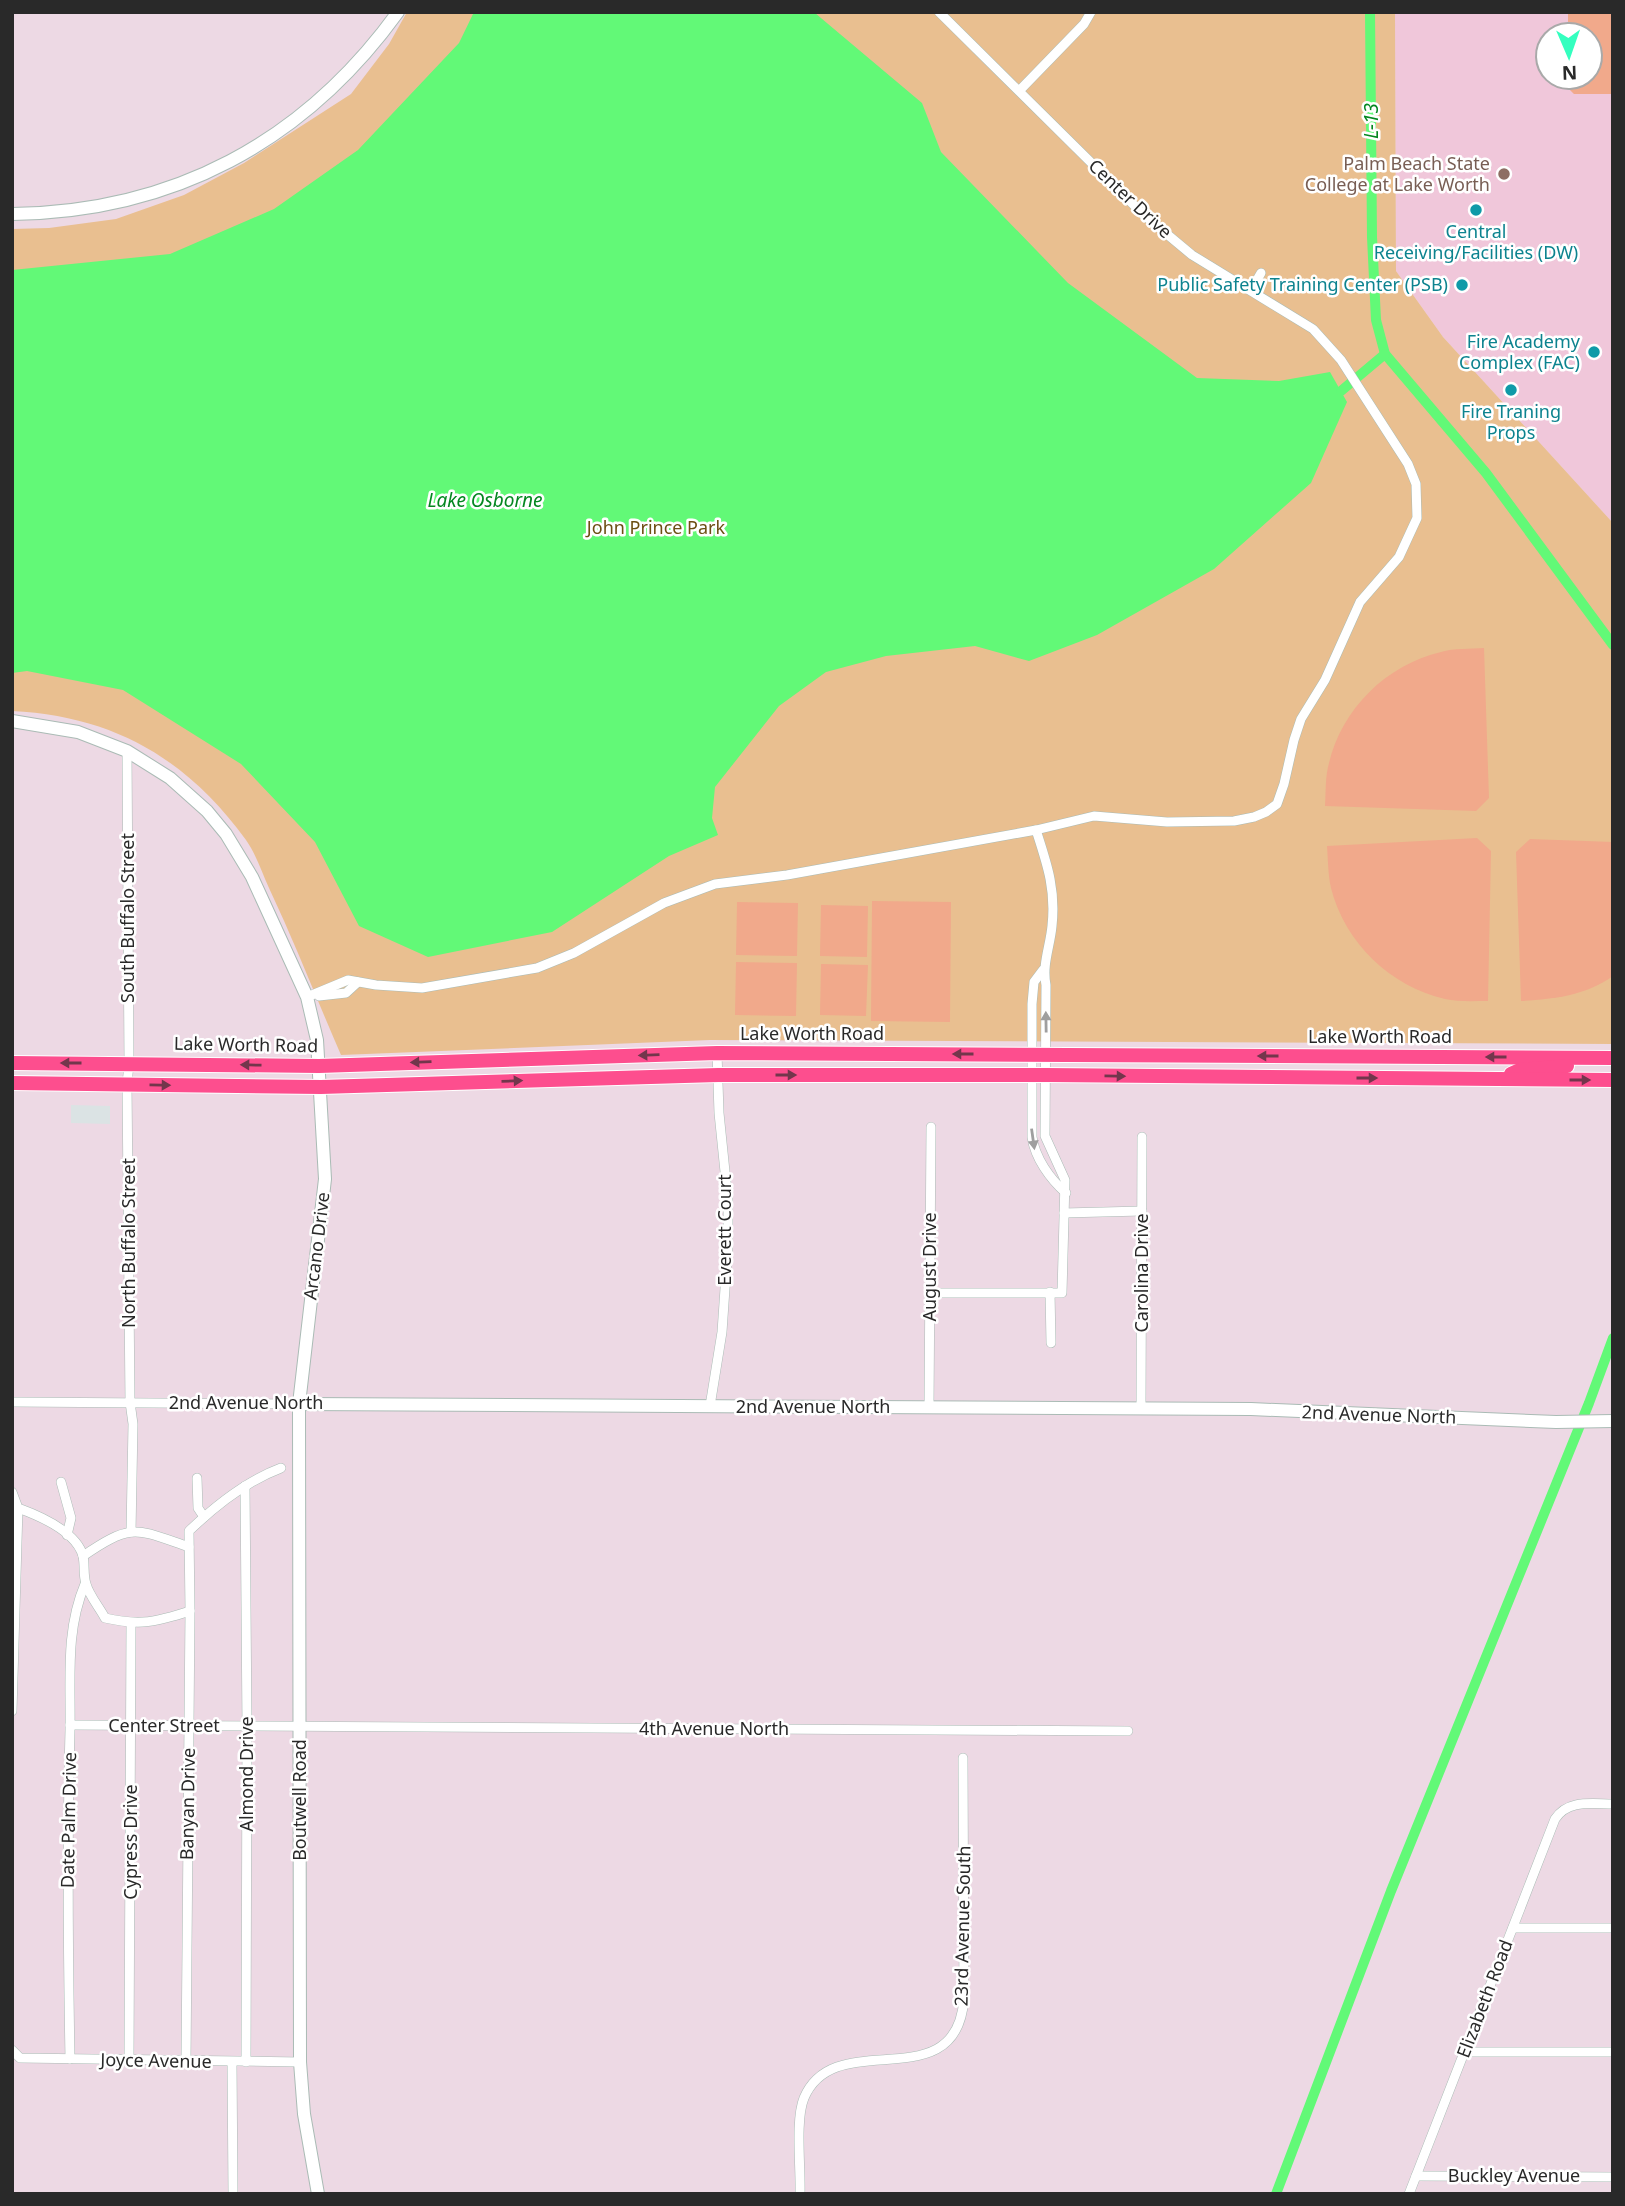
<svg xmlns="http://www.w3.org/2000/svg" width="1625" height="2206" font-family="'Noto Sans',sans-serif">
  <rect width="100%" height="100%" fill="#edd9e4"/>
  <path fill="#dbe3e4" d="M71 1105 110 1106V1124L71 1123Z"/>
  <path fill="#f0c7da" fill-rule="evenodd" d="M1395 12H1613V523L1443 337 1396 271ZM1548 35H1590V77H1548Z"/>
  <path fill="#e9bf90" d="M407 12H1395L1396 271 1443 337 1613 523V1044L710 1040 341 1055C317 1000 295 943 269 888 262 873 256 854 246 840 187 759 114 716 12 711V229L49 228 116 219 184 195 244 163 351 94 389 44Z"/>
  <g fill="#f1a98b">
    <path d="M1568 12H1613V94H1574L1569 89V77H1590V35H1568Z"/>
    <path d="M1484 648 1489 798 1476 811 1325 806C1326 792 1325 777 1329 763 1342 709 1386 665 1441 652 1454 648 1470 649 1484 648Z"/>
    <path d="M1477 838 1491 851 1488 1001C1474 1001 1458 1002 1445 999 1390 986 1345 943 1331 888 1328 875 1328 859 1327 846Z"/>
    <path d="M1530 839 1613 842V976C1585 996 1553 999 1521 1001L1516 852Z"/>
    <path d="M872 901 951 902 950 1022 871 1021Z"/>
    <path d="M737 902 798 903 797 956 736 955Z"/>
    <path d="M821 905 868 906 867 957 820 956Z"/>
    <path d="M736 962 797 963 796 1016 735 1015Z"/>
    <path d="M821 964 868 965 866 1016 820 1015Z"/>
  </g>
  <path fill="#62f977" d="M474 12 815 13 922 103 941 152 1068 283 1197 378 1279 381 1330 372 1347 402 1311 483 1214 569 1097 635 1029 661 975 646 886 656 826 672 779 706 715 787 712 818 718 835 669 856 552 932 428 957 359 926 315 842 241 764 123 690 27 671 12 673V270L170 254 274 209 358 150 459 43Z"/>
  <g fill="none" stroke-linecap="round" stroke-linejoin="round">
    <g stroke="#62f977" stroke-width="10">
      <path d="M1370 12 1372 237 1376 320 1385 354 1486 473 1613 645"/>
      <path d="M1341 391 1385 354"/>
      <path d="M1276 2194 1391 1891 1589 1403 1613 1338"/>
    </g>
    <defs>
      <g id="street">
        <path d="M1020 90 1084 24 1091 12"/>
        <path d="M1251 290 1261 273"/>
        <path d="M127 751 129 1064 127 1084 130 1402 133 1424 131 1532"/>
        <path d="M1043 970 1034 982 1032 1004V1137C1035 1158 1050 1179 1066 1193"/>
        <path d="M319 996 346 993 358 982"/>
        <path d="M307 997 348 980 376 985 422 988 537 968 574 953 664 903 715 884 787 875 1036 830 1094 816 1167 822 1234 821 1254 817 1266 812 1277 804 1284 784 1294 740 1301 719 1325 680 1360 602 1399 557 1417 518 1416 484 1408 464 1341 360 1313 329 1192 255 1144 215 939 12"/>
        <path d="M1064 1213 1142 1211"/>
        <path d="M1050 1292 1051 1343"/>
        <path d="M929 1293H1062L1065 1180 1045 1136 1046 985C1042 964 1050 947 1052 926 1056 889 1047 864 1036 830"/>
        <path d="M12 1402 299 1404"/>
        <path d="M710 1406 722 1332 728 1245V1201L719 1113 717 1053"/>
        <path d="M929 1408 931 1127"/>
        <path d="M1141 1409 1142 1137"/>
        <path d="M197 1478 198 1508 204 1517"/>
        <path d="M61 1482 71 1518 67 1535"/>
        <path d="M245 1486 247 1726 246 2062"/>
        <path d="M12 1492 18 1508C40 1516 76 1531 83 1556 85 1565 83 1575 86 1584 89 1595 99 1607 105 1618 140 1626 156 1622 190 1611"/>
        <path d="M83 1556C133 1522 136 1529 189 1547"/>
        <path d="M12 1711 18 1508"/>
        <path d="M70 1725 1128 1731"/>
        <path d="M1513 1928H1613"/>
        <path d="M12 2050 20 2058 300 2062"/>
        <path d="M1464 2052H1613"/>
        <path d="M70 2059C68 1949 67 1840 70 1730 71 1680 65 1631 85 1584"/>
        <path d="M129 2060 131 1624"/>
        <path d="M186 2061 190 1611 189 1531C215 1506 246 1481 281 1468"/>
        <path d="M232 2062 233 2194"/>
        <path d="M1416 2176 1613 2177"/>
        <path d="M800 2194C801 2168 795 2120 804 2098 835 2024 956 2101 964 1999L963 1758"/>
        <path d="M1409 2194 1555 1819C1568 1799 1592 1804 1613 1804"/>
      </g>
      <g id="secondary">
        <path d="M12 214C173 212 304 142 398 12"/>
        <path d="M12 721 78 732 127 751 170 778 207 811 226 834 252 877 307 997 317 1040 325 1179 299 1404 300 2062 304 2114 318 2194"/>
        <path d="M299 1404 1251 1409 1556 1422 1613 1421"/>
      </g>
      <g id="primary">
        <path d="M12 1063 319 1066 717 1053 1613 1058"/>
        <path d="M1511 1074 1520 1070 1567 1066"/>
        <path d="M12 1083 321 1087 718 1075H1047L1613 1080"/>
      </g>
    </defs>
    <use href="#street" stroke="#aabbb5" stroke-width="10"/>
    <use href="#secondary" stroke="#aabbb5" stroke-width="14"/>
    <use href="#primary" stroke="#fff" stroke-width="16"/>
    <use href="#street" stroke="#fff" stroke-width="9"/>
    <use href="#secondary" stroke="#fff" stroke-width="12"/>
    <use href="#primary" stroke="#fd4e8e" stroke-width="14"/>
  </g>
  <defs><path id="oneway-solid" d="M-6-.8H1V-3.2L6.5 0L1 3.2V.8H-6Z" transform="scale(1.75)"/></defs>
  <g fill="#9f9f9f">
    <use href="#oneway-solid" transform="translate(1046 1022) rotate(-91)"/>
    <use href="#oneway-solid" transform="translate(1033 1139) rotate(82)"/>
  </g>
  <g fill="#73364c">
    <use href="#oneway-solid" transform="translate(963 1054) rotate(-180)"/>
    <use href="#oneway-solid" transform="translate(649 1055) rotate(178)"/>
    <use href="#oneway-solid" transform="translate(1268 1056) rotate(-180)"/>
    <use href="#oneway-solid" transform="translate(1496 1057) rotate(-180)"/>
    <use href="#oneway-solid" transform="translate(421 1062) rotate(178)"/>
    <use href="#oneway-solid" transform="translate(71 1063) rotate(-180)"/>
    <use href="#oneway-solid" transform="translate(251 1065) rotate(-179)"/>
    <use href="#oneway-solid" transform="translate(786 1075)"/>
    <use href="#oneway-solid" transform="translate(1115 1076) rotate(1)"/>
    <use href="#oneway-solid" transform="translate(1367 1078)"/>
    <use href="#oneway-solid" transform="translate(1580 1080)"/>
    <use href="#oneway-solid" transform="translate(512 1081) rotate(-2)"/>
    <use href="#oneway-solid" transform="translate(160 1085) rotate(1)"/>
  </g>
  <circle fill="#8d6e63" stroke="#fff" stroke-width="2.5" cx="1504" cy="174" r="7"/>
  <g fill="#0f9aa8" stroke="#fff" stroke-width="2.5">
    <circle cx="1476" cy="210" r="7"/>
    <circle cx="1462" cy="285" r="7"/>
    <circle cx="1594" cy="352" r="7"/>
    <circle cx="1511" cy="390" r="7"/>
  </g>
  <g text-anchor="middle" stroke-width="5" stroke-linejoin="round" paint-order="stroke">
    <g font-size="18" fill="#785e54" stroke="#fff" text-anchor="end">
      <text x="1490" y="170">Palm Beach State<tspan x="1490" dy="21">College at Lake Worth</tspan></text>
    </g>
    <g font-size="18" fill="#292929" stroke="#fff">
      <text transform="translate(1130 199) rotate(43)" y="6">Center Drive</text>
      <text transform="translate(128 918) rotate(-90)" y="6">South Buffalo Street</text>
      <text x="812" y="1040">Lake Worth Road</text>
      <text x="1380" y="1043">Lake Worth Road</text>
      <text transform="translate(246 1045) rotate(1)" y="6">Lake Worth Road</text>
      <text transform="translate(725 1230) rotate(-90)" y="6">Everett Court</text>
      <text transform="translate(129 1243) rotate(-90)" y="6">North Buffalo Street</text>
      <text transform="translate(317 1246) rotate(-83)" y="6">Arcano Drive</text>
      <text transform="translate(930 1267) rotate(-90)" y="6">August Drive</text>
      <text transform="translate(1142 1273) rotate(-90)" y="6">Carolina Drive</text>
      <text x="246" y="1409">2nd Avenue North</text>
      <text x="813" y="1413">2nd Avenue North</text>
      <text transform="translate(1379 1415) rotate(2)" y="6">2nd Avenue North</text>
      <text x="164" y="1732">Center Street</text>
      <text x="714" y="1735">4th Avenue North</text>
      <text transform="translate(247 1774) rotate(-90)" y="6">Almond Drive</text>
      <text transform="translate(300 1800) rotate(-90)" y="6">Boutwell Road</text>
      <text transform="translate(188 1804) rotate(-89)" y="6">Banyan Drive</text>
      <text transform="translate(69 1820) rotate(-89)" y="6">Date Palm Drive</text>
      <text transform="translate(131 1842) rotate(-90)" y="6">Cypress Drive</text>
      <text transform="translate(963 1926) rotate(-89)" y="6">23rd Avenue South</text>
      <text transform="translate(1485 1999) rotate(-69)" y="6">Elizabeth Road</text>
      <text transform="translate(156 2061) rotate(1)" y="6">Joyce Avenue</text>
      <text x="1514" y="2182">Buckley Avenue</text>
    </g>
    <g font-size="18" fill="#0d838f" stroke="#fff">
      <text x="1476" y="238">Central<tspan x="1476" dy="21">Receiving/Facilities (DW)</tspan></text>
      <text x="1448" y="291" text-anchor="end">Public Safety Training Center (PSB)</text>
      <text x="1580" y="348" text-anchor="end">Fire Academy<tspan x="1580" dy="21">Complex (FAC)</tspan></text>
      <text x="1511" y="418">Fire Traning<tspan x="1511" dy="21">Props</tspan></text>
    </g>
    <g font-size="18" fill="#6c4e13" stroke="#fff">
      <text x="656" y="534">John Prince Park</text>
    </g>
    <g font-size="19" font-style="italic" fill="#048720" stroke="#fff">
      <text transform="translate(1371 121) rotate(-90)" y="7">L-13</text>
      <text x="485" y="507">Lake Osborne</text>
    </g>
  </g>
  <rect width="1625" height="2206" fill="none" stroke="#292929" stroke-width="28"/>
  <g transform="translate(1569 56) rotate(178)"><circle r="33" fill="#ffffff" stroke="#a9a9a9" stroke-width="2"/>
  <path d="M0-5L12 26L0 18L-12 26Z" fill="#34ffbf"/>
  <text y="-10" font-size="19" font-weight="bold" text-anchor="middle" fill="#292929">N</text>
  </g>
</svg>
